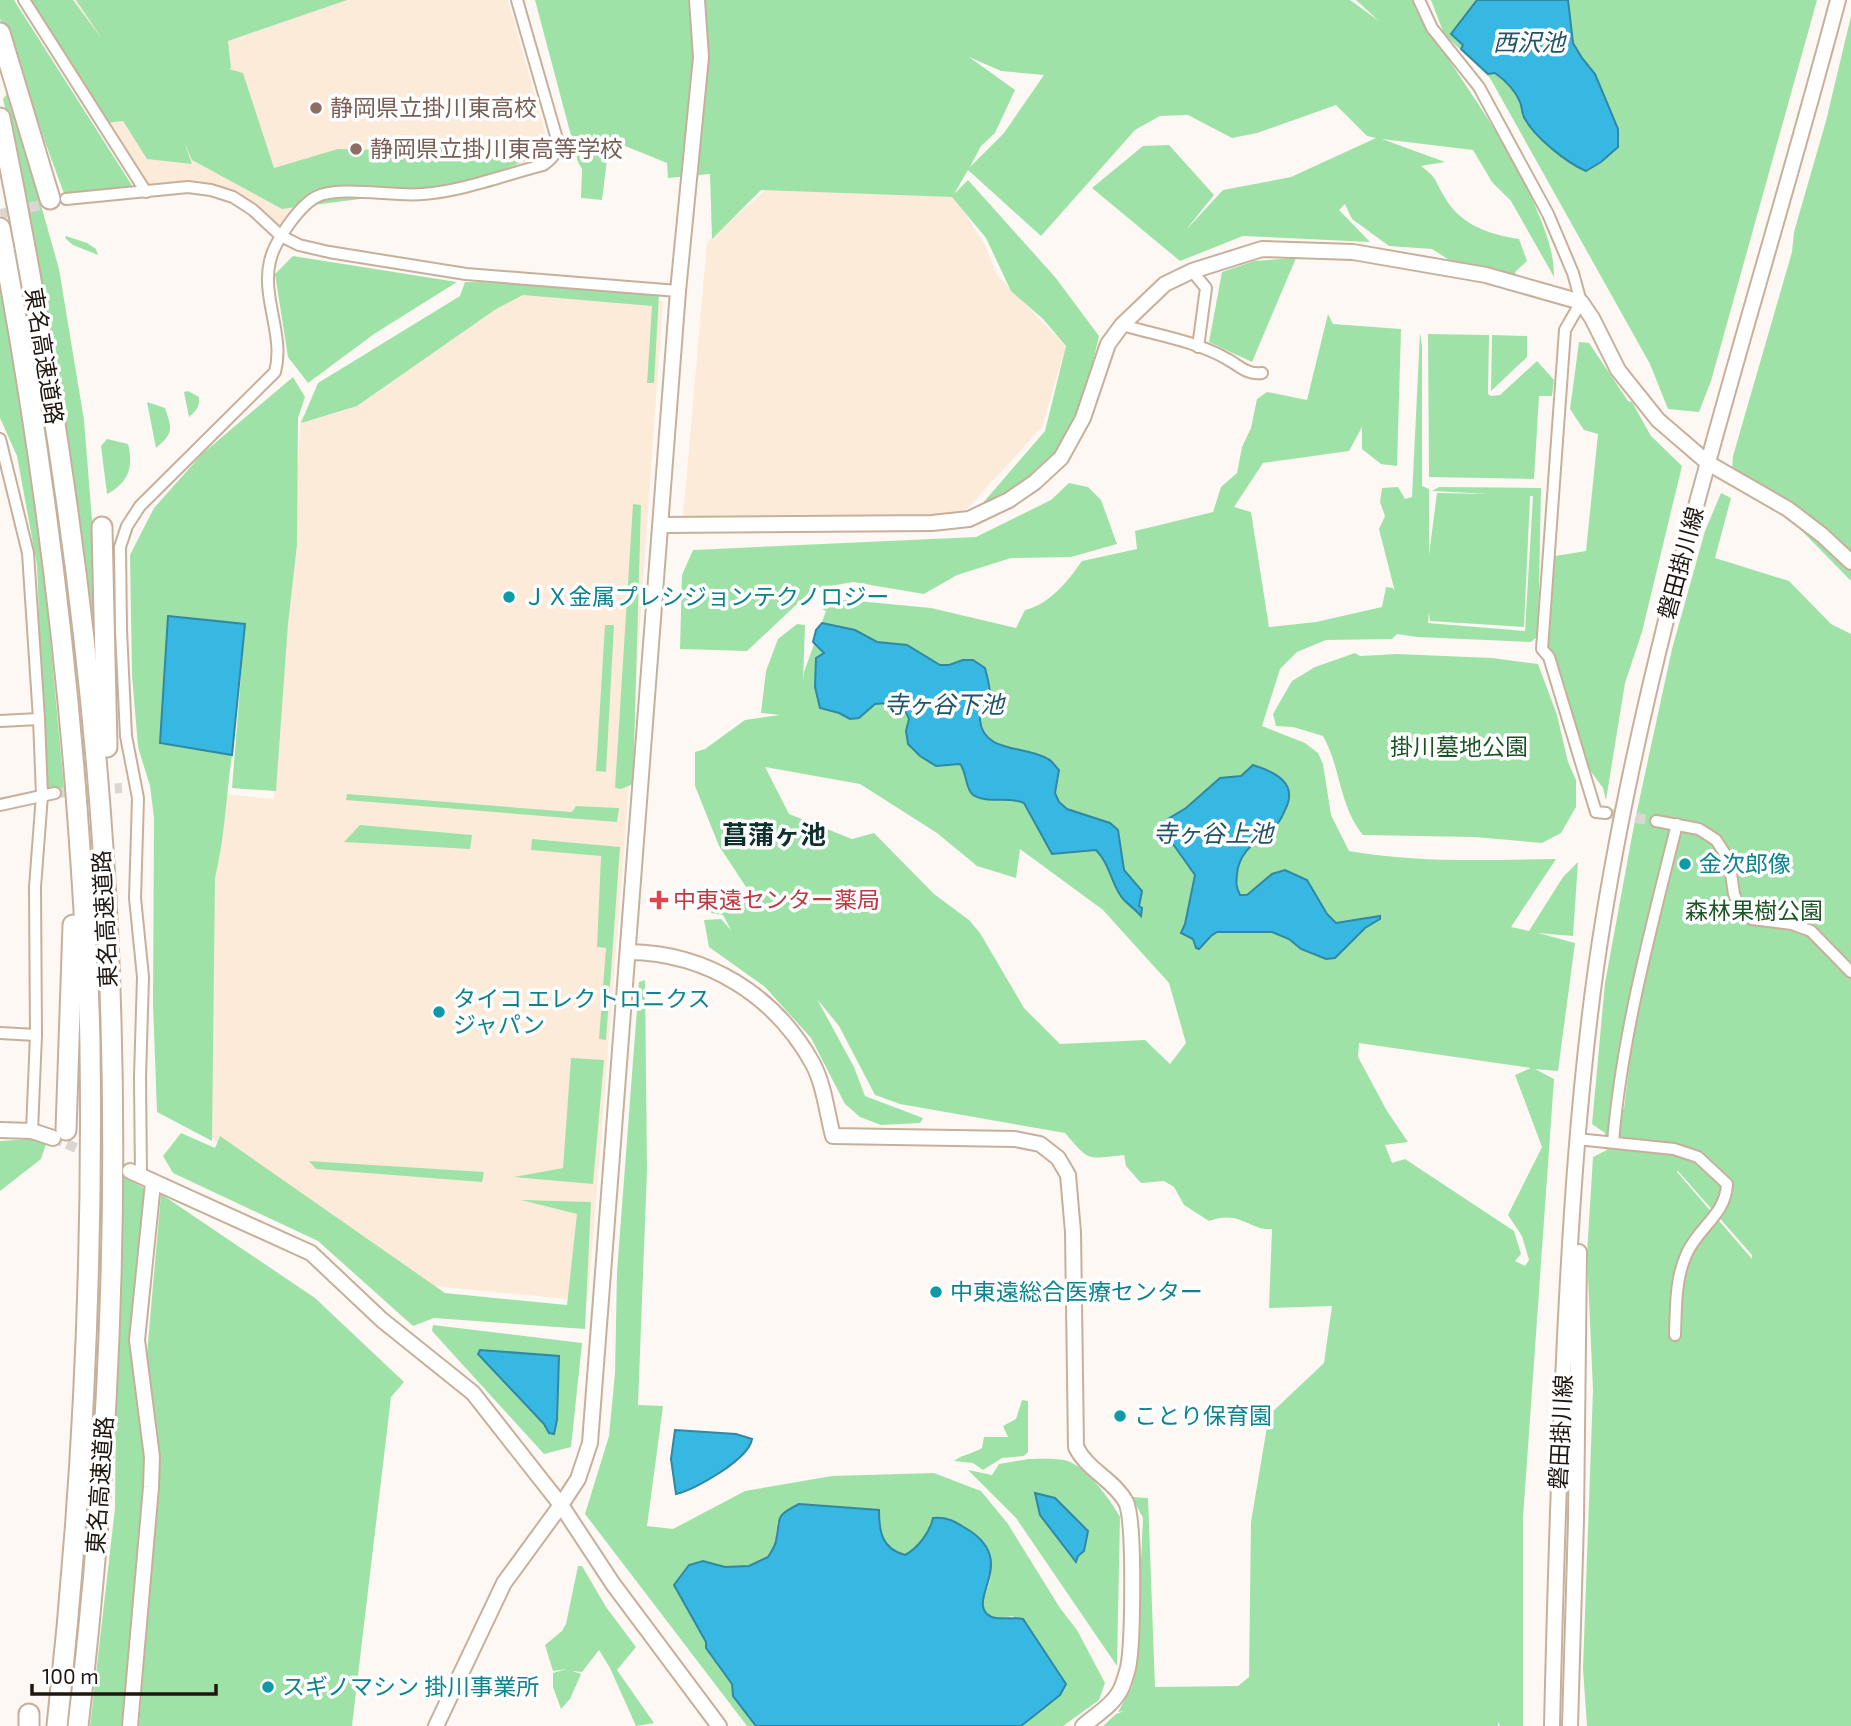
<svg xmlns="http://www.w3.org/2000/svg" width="1851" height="1726" font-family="'Exo 2','Noto Sans JP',sans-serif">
  <rect width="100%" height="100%" fill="#fdf8f4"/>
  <g fill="#fdebda">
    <path d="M24 0H508L548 143 543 165 484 181 310 201 278 233 212 186 146 192Z"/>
    <path d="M765 190 951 191 985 245 997 275 1066 346 1042 427 967 509 942 516 683 517 707 242Z"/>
    <path d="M515 291 663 301 626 824 588 1301 434 1286 203 1132 186 790 274 799 301 417Z"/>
  </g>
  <g fill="#9fe2a8" fill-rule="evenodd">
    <path d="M0 0H14L133 187 66 199 0 19Z"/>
    <path d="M24 0H73L102 39 76 0H347L228 41 231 68 229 69 243 73 274 168 338 149 386 150 439 147 538 155 469 185 282 209 192 160 184 142 192 164 147 159 123 121 107 123Z"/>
    <path d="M535 0H1350L1379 21 1356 0H1412C1419 21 1433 35 1445 54 1477 102 1509 148 1533 201 1544 227 1554 249 1554 277L1511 201 1492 182 1473 150 1382 139 1445 162 1421 166C1438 179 1434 179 1444 196 1460 225 1488 234 1519 239L1527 261 1516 271 1510 291 1479 279 1432 249 1389 246 1352 219 1345 204 1339 210 1370 242 1243 236 1180 261 1092 188 1143 146 1169 145 1214 195 1185 231 1223 190 1291 177 1376 138 1367 136 1336 105 1257 133 1232 138 1188 115 1160 116 1135 130 1041 236 968 170 954 194 968 180 1055 277 1099 336 1079 424 1045 472 969 519 1045 431 1066 346 1043 319 1011 291 986 238 952 197 761 190 712 239 710 174 668 178 667 163 625 146 607 160 602 200 581 198 582 169 578 162ZM969 57 1001 71 1044 75 1004 133 970 167 981 146 995 133 1015 90Z"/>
    <path d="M1431 0H1817L1711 381 1699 412 1668 409 1650 364 1490 78 1444 34Z"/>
    <path d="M1851 16V581L1762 490 1732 471 1733 456 1792 252 1794 232 1826 121Z"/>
    <path d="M9 92 59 269 84 420 98 595 94 632C67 453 44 275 3 99Z"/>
    <path d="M66 236 87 243 96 249 98 255 73 245 65 238Z"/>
    <path d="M293 256 457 282 374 334 308 383 288 357 275 274Z"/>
    <path d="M1296 258 1252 362 1209 342 1222 272 1254 261Z"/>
    <path d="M465 282 546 283 659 294 654 383H647L652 306 523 295 496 309 357 406 301 423 318 383 460 296Z"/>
    <path d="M0 283 32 473 42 550 64 788 46 789 37 565 17 456 0 418Z"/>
    <path d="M1328 314 1333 324 1401 329 1397 466 1381 464 1362 449V427L1349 451 1263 463 1234 507 1251 512 1269 627 1316 622 1382 607 1386 587 1393 588 1395 592 1379 529 1385 516 1380 502 1382 488 1398 487 1405 499 1412 497 1420 333 1422 345V486L1429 489V555L1437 493 1491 494 1432 491 1439 487 1541 488 1538 636 1531 642 1417 637 1397 634 1392 639 1326 640 1297 652 1280 669 1262 726 1305 743 1318 753 1323 764 1331 815 1349 851C1417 863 1487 860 1556 859L1511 927 1529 931 1563 877 1578 862 1573 936 1538 933 1575 943 1558 1071 1535 1069 1554 1079 1523 1518V1726H1500L1498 1722V1726H1103L1116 1714 1124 1711 1118 1712 1132 1687 1136 1667 1143 1518 1132 1497 1148 1498 1155 1687 1238 1686 1249 1677 1251 1522 1269 1415 1324 1363 1332 1306 1269 1308 1272 1229C1250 1231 1240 1209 1209 1221L1184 1205 1174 1187 1164 1181 1141 1183 1126 1166 1124 1155C1086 1159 1090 1162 1065 1133L900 1104 875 1095 839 1026 817 999 854 1067 865 1096 923 1118 920 1123 881 1125 860 1117 845 1104 811 1038 765 987 709 947 704 920 721 919 731 930 723 915 695 910 752 902 748 890 719 846 695 786V752L705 749 745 720 780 715 761 713 766 671 778 639 797 624 805 625 803 682 804 672 826 611 822 609 836 599 931 608 1016 628 1025 610C1050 604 1068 581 1082 561L1137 549 1135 531 1213 512 1221 487 1237 473 1242 447 1251 428 1257 399 1267 392 1307 400ZM1530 496H1533L1525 631 1428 623 1429 612 1430 621 1524 627ZM765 767 860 784 937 833 977 866 1016 878 1020 849 1103 910 1169 983 1186 1043 1170 1064 1145 1040 1060 1044 1024 1008 980 933 969 920 934 894 874 833 852 839 789 814ZM1359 1043 1531 1068 1515 1075 1542 1147 1508 1215 1522 1236 1529 1260 1525 1266 1515 1261 1521 1254 1514 1231 1405 1159 1392 1163 1385 1145 1408 1142 1387 1111 1358 1057Z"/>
    <path d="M1428 334 1489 335 1488 394 1491 396 1500 395 1537 361 1554 380 1552 396H1539L1534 479 1429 477Z"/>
    <path d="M1492 335 1527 336V357L1491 391Z"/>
    <path d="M1579 342 1589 343 1628 401 1632 402 1651 436 1682 466 1642 632 1625 683 1606 800 1603 788 1587 766 1574 719 1546 648 1555 556 1586 551 1598 434 1584 430 1570 409Z"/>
    <path d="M293 377 305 397 298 418 297 545 288 624 276 791 232 788 245 624 168 616 160 742 232 755C226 796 225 837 215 878L212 1141 157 1112 153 1004 154 818 150 786 138 747 132 675 130 555 154 508 202 454Z"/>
    <path d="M188 391 199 397C200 407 196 411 189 417L184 392Z"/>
    <path d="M147 402 165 408C172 429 174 433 156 448Z"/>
    <path d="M107 439 128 444C134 467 128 483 107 494L101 446Z"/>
    <path d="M1069 483 1088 487 1101 500 1117 544 1071 557 1011 558 957 575 924 594 853 582 813 589 747 651 680 649 682 575 693 550 976 537 1051 500Z"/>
    <path d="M1721 493 1731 498 1715 558 1789 581 1831 624 1851 634V1726H1587L1583 1669 1593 1390 1587 1254 1593 1157 1607 1150 1609 1142H1605V1133L1592 1124 1605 983 1635 820 1672 649 1705 531ZM1632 1042 1624 1109H1618ZM1678 1171 1752 1255V1259L1677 1172Z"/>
    <path d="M633 504 641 505 633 784 621 789 615 788Z"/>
    <path d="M605 625H614L606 772 596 771Z"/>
    <path d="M1355 653 1360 656 1397 654 1492 658 1538 664 1557 715 1568 762 1576 780V807L1561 833 1542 843 1475 837 1363 835C1339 806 1341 768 1323 736L1293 727 1276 726 1273 714 1292 681 1315 667Z"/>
    <path d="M347 794 572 812 576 806 619 808 617 822 346 800Z"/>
    <path d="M360 825 472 835 470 849 344 842Z"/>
    <path d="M532 839 620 847 606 1040 599 1039 606 948 597 947 601 856 531 850Z"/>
    <path d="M645 980 647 1170 638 1405 663 1406 647 1526 673 1529 745 1491 832 1476 934 1473 981 1491 1008 1524 1060 1608 1077 1630 1105 1683 1099 1700 1063 1726H1021L1060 1696 1013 1616C959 1626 993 1592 991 1570 989 1540 961 1516 933 1518 930 1532 918 1548 906 1555L893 1552 879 1531 878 1510 799 1504 777 1522 776 1542 768 1557 749 1566 725 1567 703 1561 689 1565 674 1585 706 1642V1649L732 1684 733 1696 756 1726H747L585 1514 609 1436 615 1373 617 1272 639 982Z"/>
    <path d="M571 1058 604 1060 593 1184 514 1177 563 1168Z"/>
    <path d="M181 1133 215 1148 220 1136 445 1293 567 1305 577 1214 521 1200 591 1202 585 1329 434 1318 413 1326 318 1241 173 1173 163 1156Z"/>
    <path d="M48 1138 41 1159 0 1191V1141Z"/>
    <path d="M309 1161 484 1172 482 1182 316 1169Z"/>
    <path d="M118 1174 144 1188 129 1340 147 1457 134 1582 127 1726H90L115 1508Z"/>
    <path d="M161 1194 315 1298 404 1382 391 1397 352 1726H139L160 1454 147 1354Z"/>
    <path d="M433 1325 582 1343 571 1447 544 1454 432 1331Z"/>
    <path d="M1022 1400 1028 1401V1452L1024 1456 1002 1458 983 1470 973 1463 954 1461C963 1454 972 1454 982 1448L984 1437H1008L1003 1426 1016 1419Z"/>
    <path d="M1029 1459C1041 1459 1057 1458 1068 1461 1088 1469 1110 1499 1120 1517L1117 1666 1016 1518 968 1470 992 1475 999 1464Z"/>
    <path d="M578 1566H582L606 1607 636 1647 617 1670 654 1723 636 1726 610 1668 599 1650 582 1672 572 1671 581 1674 570 1699 561 1709 553 1687V1673L566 1669 553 1671 545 1645 562 1631 566 1624Z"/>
  </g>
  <g fill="#37b8e3" stroke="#3088a3" stroke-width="2">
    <path d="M1477 0H1568L1573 43 1582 58 1595 74 1618 129V147L1601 162 1586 171C1567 163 1533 136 1524 117 1522 113 1522 107 1520 102 1515 90 1505 80 1495 73L1488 74 1461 49 1463 45 1451 34Z"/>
    <path d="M168 616 245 624 232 755 160 743Z"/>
    <path d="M822 623 855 630 877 642 907 645 940 665H949L963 660H973L985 668C987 677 992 690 989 700 986 708 979 711 980 720 983 754 1027 745 1048 759 1052 761 1056 767 1059 770L1055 793 1059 802 1067 809 1110 823 1118 830 1124 870 1142 891 1139 906 1142 908 1141 916C1136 910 1129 905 1124 900 1112 888 1111 865 1096 850L1052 854 1024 803C1009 796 987 804 973 795 965 789 967 772 960 764L936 766 920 756 908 744 906 731 909 719C903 702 891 702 875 704L859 718 850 719 839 713 820 708 815 687 816 658 824 653 813 642 816 630Z"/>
    <path d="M1253 765C1275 772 1299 783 1285 810 1283 814 1281 820 1277 824 1261 839 1239 849 1237 874 1236 883 1236 887 1240 895H1247L1272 874 1285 870 1307 880 1327 914 1336 923 1380 916V919L1365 928 1335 958 1326 959 1301 949 1289 939 1272 932H1217L1211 936 1199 949 1196 948 1193 939 1181 933 1185 924 1195 875 1163 830 1168 819 1186 808 1220 778 1241 776Z"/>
    <path d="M480 1350 559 1356 557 1420 554 1434 549 1433 544 1424 478 1354Z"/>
    <path d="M675 1430 736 1434 752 1439C749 1459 695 1490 676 1494L671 1459Z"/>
    <path d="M1035 1493 1055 1498 1088 1531 1084 1551 1078 1556 1076 1562 1040 1515Z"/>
    <path d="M799 1504 879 1510C879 1532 882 1549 905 1555 918 1548 930 1532 933 1518 948 1517 954 1521 967 1529 1018 1560 969 1597 987 1614 995 1622 1011 1616 1023 1619L1066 1684 1060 1695 1021 1726H756L733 1696 732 1684 706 1648V1642L674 1585 689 1565 703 1561 725 1567 749 1566 768 1557C771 1552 775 1547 776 1541 781 1518 773 1517 799 1504Z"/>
  </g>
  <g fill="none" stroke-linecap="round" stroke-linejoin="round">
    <g stroke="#dcd6d2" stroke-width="10" stroke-dasharray="10 5" stroke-linecap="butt">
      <path d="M0 214 55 202"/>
      <path d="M55 793 122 788"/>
      <path d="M1606 813 1656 821"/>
      <path d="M53 1138 130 1171"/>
    </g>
    <defs>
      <g id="street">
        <path d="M24 0 146 192"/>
        <path d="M1419 0 1432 28 1479 87 1548 214 1573 273 1581 302 1565 330 1542 649 1549 657 1596 812 1606 813"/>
        <path d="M66 199 188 187 211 190 233 197 253 210 281 236 299 245 329 252 466 274 678 291"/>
        <path d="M1192 271 1206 288 1198 347"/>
        <path d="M1122 325C1156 335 1196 341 1227 359 1240 366 1247 375 1262 373"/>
        <path d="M0 439 28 553 39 719 42 795 35 887 36 1035 32 1131"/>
        <path d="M0 721 39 719"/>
        <path d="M0 805 55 793"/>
        <path d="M1656 821 1699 829 1716 840 1729 860 1734 894 1741 912 1752 919 1792 924 1811 931 1851 972"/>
        <path d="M0 1033 36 1035"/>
        <path d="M1577 1139 1674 1149 1698 1157 1727 1184C1726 1214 1699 1227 1687 1253 1675 1278 1676 1308 1675 1335"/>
        <path d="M1613 1142C1622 1034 1651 929 1677 824"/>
        <path d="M141 1177 140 1077 143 977 135 898 138 798 126 736 121 630 120 547 127 526 140 506 275 372C285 336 261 297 270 261 274 242 299 206 316 197 339 185 394 197 423 194 463 191 504 175 543 165 554 157 558 152 557 139L517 0"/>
      </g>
      <g id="secondary">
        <path d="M662 525 932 523 969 519 1009 500 1035 482 1061 458 1083 418 1108 344 1122 325 1165 284 1192 271 1262 249 1353 252 1486 275 1581 302 1592 318 1618 370 1658 420 1708 463 1788 509 1822 535 1851 562"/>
        <path d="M629 952C707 953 775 995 813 1064 824 1085 827 1113 833 1136L1015 1139 1040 1144 1058 1158 1068 1175 1073 1232 1076 1447C1087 1470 1114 1480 1126 1502 1135 1521 1133 1645 1128 1668 1126 1675 1124 1683 1121 1689 1114 1704 1096 1715 1083 1726"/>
        <path d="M0 1130 32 1131 53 1138"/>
        <path d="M130 1171 311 1253 382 1320 473 1393 561 1505 613 1584 719 1726"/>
        <path d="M130 1726 151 1487 152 1457 137 1340 153 1183"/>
        <path d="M436 1726 504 1583 561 1505 578 1479 590 1443 678 291 701 57 697 0"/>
        <path d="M1552 1726C1555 1596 1559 1467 1565 1337 1571 1214 1579 1090 1596 968 1643 638 1753 321 1838 0"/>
        <path d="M1570 1726 1576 1520 1579 1252"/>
      </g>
      <g id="highway">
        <path d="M0 33 50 199"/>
        <path d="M0 118C55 388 96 663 108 939 120 1201 109 1465 78 1726"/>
        <path d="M0 228C38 429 65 631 79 835 84 906 89 976 90 1047 93 1274 82 1500 57 1726"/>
        <path d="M102 527 107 747"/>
        <path d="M66 1130 73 925"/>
        <path d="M29 1726V1714"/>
      </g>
    </defs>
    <use href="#street" stroke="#c7b09b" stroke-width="14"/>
    <use href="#secondary" stroke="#c7b09b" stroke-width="18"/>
    <use href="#highway" stroke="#c7b09b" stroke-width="23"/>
    <use href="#street" stroke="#fff" stroke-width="10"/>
    <use href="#secondary" stroke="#fff" stroke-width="14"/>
    <use href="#highway" stroke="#fff" stroke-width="19"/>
  </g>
  <g fill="#8d6e63" stroke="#fff" stroke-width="2.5">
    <circle cx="316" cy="108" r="7"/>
    <circle cx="356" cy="149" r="7"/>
  </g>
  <g fill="#0f9aa8" stroke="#fff" stroke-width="2.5">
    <circle cx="509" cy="597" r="7"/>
    <circle cx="1685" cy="864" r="7"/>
    <circle cx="439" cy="1012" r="7"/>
    <circle cx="936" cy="1292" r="7"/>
    <circle cx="1120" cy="1416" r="7"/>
    <circle cx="268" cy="1687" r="7"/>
  </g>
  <path fill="#e0444e" stroke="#fff" stroke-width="2.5" d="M655.5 889.5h7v7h7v7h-7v7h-7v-7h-7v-7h7z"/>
  <g text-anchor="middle" stroke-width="7" stroke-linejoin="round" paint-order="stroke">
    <g font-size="23" fill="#785e54" stroke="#fff" text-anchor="start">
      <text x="330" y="116">静岡県立掛川東高校</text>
      <text x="370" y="157">静岡県立掛川東高等学校</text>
    </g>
    <g font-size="23" fill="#1f170f" stroke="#fff">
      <text transform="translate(44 356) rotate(81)" y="8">東名高速道路</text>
      <text transform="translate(1681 563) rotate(-75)" y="8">磐田掛川線</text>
      <text transform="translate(105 919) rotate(-93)" y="8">東名高速道路</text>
      <text transform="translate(1561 1432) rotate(-87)" y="8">磐田掛川線</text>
      <text transform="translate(100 1485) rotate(-86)" y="8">東名高速道路</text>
    </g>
    <g font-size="23" fill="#0d838f" stroke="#fff" text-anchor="start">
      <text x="523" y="605">ＪＸ金属プレシジョンテクノロジー</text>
      <text x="1699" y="872">金次郎像</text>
      <text x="453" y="1007">タイコ エレクトロニクス<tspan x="453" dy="26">ジャパン</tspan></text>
      <text x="950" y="1300">中東遠総合医療センター</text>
      <text x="1134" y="1424">ことり保育園</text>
      <text x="282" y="1695">スギノマシン 掛川事業所</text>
    </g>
    <g font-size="23" fill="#1c5428" stroke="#fff">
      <text x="1459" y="755">掛川墓地公園</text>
      <text x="1754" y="919">森林果樹公園</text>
    </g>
    <g font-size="23" fill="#be3a42" stroke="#fff" text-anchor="start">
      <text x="673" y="908">中東遠センター薬局</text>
    </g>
    <g font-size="24" font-style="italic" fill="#225467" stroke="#fff">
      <text x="1529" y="51">西沢池</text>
      <text x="944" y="713">寺ヶ谷下池</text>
      <text x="1213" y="842">寺ヶ谷上池</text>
    </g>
    <g font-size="26" font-weight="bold" fill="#0e312e" stroke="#fff">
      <text x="774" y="844">菖蒲ヶ池</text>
    </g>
  </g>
  <path d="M32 1684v10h184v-10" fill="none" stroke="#1f170f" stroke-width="3.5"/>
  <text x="42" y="1684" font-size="21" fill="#1f170f" stroke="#ffffff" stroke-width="5" paint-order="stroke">100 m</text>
</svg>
